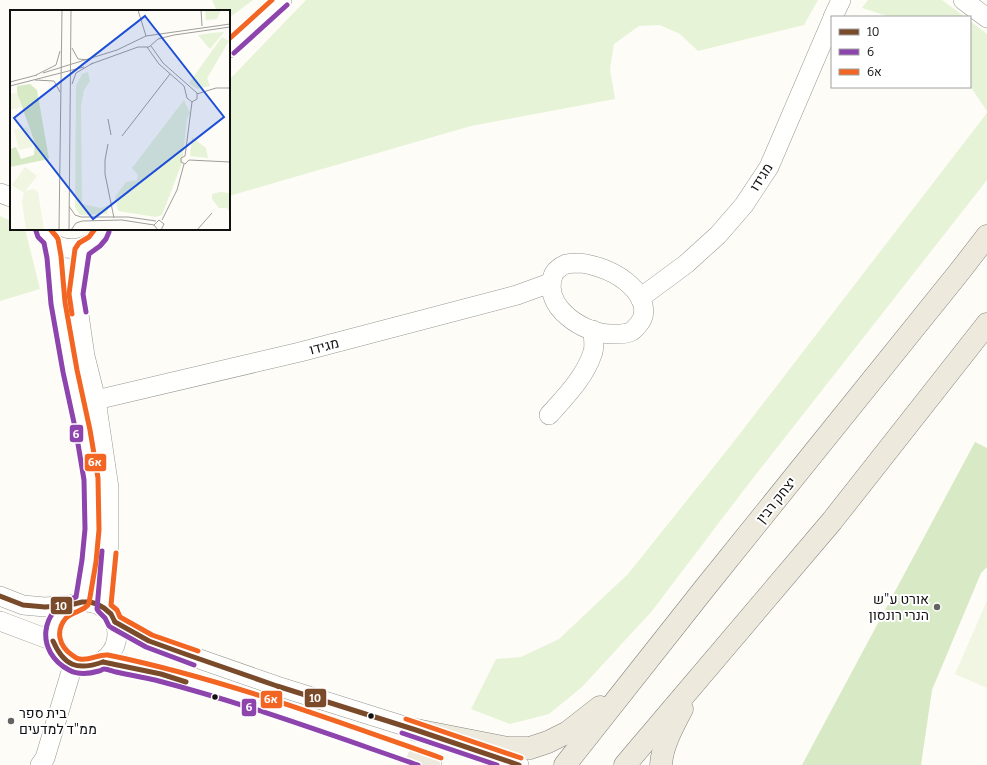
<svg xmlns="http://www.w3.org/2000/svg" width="987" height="765" font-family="Bitter,Heebo,serif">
  <rect width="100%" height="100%" fill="#fdfcf7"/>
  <g fill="#e7f3d7">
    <path d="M212 0H253L229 18V11H217Z"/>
    <path d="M306 0H818L804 25 698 51 680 34 660 25 639 26 614 44 610 69 615 99 471 126 229 196V80Z"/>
    <path d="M868 0H942L965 17H890L862 8Z"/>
    <path d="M970 21 987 34V111L970 86Z"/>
    <path d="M987 113V180L743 491 652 611 582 687 549 714 510 724 471 709 496 659 521 657 559 639 628 574 728 449Z"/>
    <path d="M0 216 11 221V229H25L40 289 0 301Z"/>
  </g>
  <path fill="#d8eac5" d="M975 442 987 448V567L981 573 932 690 921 765H802Z"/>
  <path fill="#f0f6e1" d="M987 601V688L955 674Z"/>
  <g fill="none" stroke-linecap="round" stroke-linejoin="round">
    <defs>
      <g id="minor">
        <path d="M963 0 987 18"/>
        <path d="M833 17 841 0"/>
        <path d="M229 48 282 0"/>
        <path d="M0 193 11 197"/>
        <path d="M43 229C54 256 91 254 103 229"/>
        <path d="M51 240 54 257 58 303 70 371 83 431 91 479 92 529 89 561 82 602"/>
        <path d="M84 247 82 251 76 294 85 356 96 400 109 488V552L104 608"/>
        <path d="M581 263C599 266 617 273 630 285 641 295 650 312 638 325 636 327 634 330 632 331 626 335 617 334 611 334 584 334 542 307 553 276 554 271 561 266 566 264 571 263 576 263 581 263Z"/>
        <path d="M640 298 686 264 718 235 744 205 769 167 832 20"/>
        <path d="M96 400 300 352 517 295 550 283"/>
        <path d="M549 415C566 396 585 377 593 352 595 345 593 337 593 330"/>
        <path d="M0 596 23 605 45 607 70 605"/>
        <circle cx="85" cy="634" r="32"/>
        <path d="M0 621 53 641"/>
        <path d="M115 622 149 641 188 655 277 686 430 734"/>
        <path d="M103 662 161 674 258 703 367 740 432 763"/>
        <path d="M470 748 519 765"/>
        <path d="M40 765 45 758 73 665"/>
      </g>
      <g id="major">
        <path d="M416 730 508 748H530L548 742 568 732 600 707"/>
        <path d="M418 758 429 765"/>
        <path d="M565 765 704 589 960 271 987 236"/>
        <path d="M625 765 832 521 987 324"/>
        <path d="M661 765C662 746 673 726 682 709"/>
      </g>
    </defs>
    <use href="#minor" stroke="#979795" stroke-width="20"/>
    <use href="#major" stroke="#858482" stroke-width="23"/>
    <use href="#minor" stroke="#fffffe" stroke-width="19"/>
    <use href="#major" stroke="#ede9dc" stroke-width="22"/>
    <defs>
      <g id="bus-1">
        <path d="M0 596 23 605 45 607 70 605 82 602H90L97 604 104 608 111 614 115 622"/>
        <path d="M115 622 149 641 188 655 277 686 416 730 519 765"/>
        <path d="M53 641C64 666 77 671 103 662"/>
        <path d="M103 662 161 674 186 682"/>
      </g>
      <g id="bus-2">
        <path d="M234 53 287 5"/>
        <path d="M36 231 38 237 44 243 47 258 51 304 63 372 76 432 84 480 85 529 82 560 76 597C39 609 35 652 69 670 78 675 89 674 99 671 100 671 103 669 104 669 108 669 112 671 116 672 129 675 142 677 155 680 244 703 331 735 418 765"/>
        <path d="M86 312 83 294 89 254 100 246 106 239 109 232"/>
        <path d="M102 551 97 609 99 612 105 618 109 626 112 628 146 647 194 665"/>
        <path d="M402 733 497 765"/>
      </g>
      <g id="bus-3">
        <path d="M229 39 272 0"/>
        <path d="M50 229 56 236 58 239 61 256 65 302 77 370 90 430 98 478 99 530 96 562 89 603C86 611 73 611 66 618 55 631 59 646 72 655 75 657 77 659 80 659 90 661 98 654 108 655 220 678 333 720 441 758"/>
        <path d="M72 314 69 294 75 249 79 243 89 237 95 229"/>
        <path d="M116 553 111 605 117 610 120 617 152 635 198 651"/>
        <path d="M406 719 521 758"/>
      </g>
    </defs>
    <use href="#bus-1" stroke="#fff" stroke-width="8"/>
    <use href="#bus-2" stroke="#fff" stroke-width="8"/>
    <use href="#bus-3" stroke="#fff" stroke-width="8"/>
    <use href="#bus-1" stroke="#7a4b2a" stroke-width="5"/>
    <use href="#bus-2" stroke="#8e44ad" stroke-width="5"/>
    <use href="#bus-3" stroke="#f26522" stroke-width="5"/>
  </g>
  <g fill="#646362" stroke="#fff" stroke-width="1.5">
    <circle cx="937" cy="607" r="4"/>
    <circle cx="11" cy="721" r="4"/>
  </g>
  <g fill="#111" stroke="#fff" stroke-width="1.5">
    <circle cx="215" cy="697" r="3.5"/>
    <circle cx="371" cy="716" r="3.5"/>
  </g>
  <g text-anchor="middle" stroke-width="4" stroke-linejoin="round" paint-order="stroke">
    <g font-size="14" fill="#111" stroke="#fff">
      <text transform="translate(761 177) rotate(-58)" y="5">מגידו</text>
      <text transform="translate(324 346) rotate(-15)" y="5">מגידו</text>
      <text transform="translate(776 500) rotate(-51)" y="5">יצחק רבין</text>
    </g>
    <g font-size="14" fill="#111" stroke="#fff" text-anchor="end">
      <text x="929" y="604">אורט ע"ש<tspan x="929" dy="16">הנרי רונסון</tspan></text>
      <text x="19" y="718" text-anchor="start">בית ספר<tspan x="19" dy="16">ממ"ד למדעים</tspan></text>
    </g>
  </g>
  <g transform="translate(10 10)">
    <rect width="220" height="220" fill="#fdfcf7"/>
    <path d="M195 0H211L207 9 196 10ZM214 22 200 39 188 25 201 23ZM212 27 219 31 197 68 200 76 187 79 179 73ZM78 62 80 71 74 80 71 96 72 194 91 198 99 195 97 204 70 205 65 197 66 76 72 64ZM174 90 180 103 177 109 172 153 152 205 146 207 108 201 105 187 116 172 127 170 128 165 122 158ZM182 127 196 138 198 148 180 146ZM210 182 220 183V202L217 198H209L202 189V184Z" fill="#e7f3d7"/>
    <path d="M20 74 27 80 39 149 0 157V139L6 137 11 149 24 145 25 133 7 83V76Z" fill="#d8eac5"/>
    <path d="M7 83 11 97 0 100V84ZM18 117 23 137 9 140 4 120ZM15 157 27 166 15 181 24 179 28 182 34 220H16L12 191 14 183 2 175Z" fill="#f0f6e1"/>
    <path fill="none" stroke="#9f9e9b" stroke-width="1" d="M128 0 136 26M191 0 192 16M141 36 153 53 187 83V89L182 92M137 37 149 54 174 76 177 88 182 92M62 38 68 49 80 50M81 54 128 37H139L148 29 164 25 220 17M33 63 107 40 136 26 220 14M26 65 46 55 50 41M25 70 44 71 50 82M0 72 27 65M62 74 66 63 83 53M0 76 74 57M187 84 206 78H220M98 109 101 125M112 126 160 64M98 134 95 150V164L104 208M175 146 182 92M175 146 171 148V152L175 154 179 150M179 150 220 152M59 196 65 205 71 207H118L146 211M152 210 167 180 174 154M49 220 52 0M59 220 61 0M61 220 66 213 72 211 112 210 144 215M148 220 144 215 149 210 154 214 151 220M187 220 202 203"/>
    <path fill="#1d4ed8" fill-opacity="0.15" stroke="#1d4ed8" stroke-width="2" d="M135 6 214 107 83 209 4 108Z"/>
    <rect width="220" height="220" fill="none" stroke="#111" stroke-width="2"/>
  </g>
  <g stroke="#fff" stroke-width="1.5">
    <rect x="69" y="424" width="15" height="19" rx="4" fill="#8e44ad"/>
    <rect x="84" y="453" width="23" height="19" rx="4" fill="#f26522"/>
    <rect x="50" y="596" width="23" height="19" rx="4" fill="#7a4b2a"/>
    <rect x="304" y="688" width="23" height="20" rx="4" fill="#7a4b2a"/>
    <rect x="260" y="690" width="23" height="19" rx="4" fill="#f26522"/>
    <rect x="241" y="698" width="16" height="19" rx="4" fill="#8e44ad"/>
  </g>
  <g font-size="11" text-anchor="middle" font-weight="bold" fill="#fff">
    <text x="76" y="438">6</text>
    <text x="95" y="466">6א</text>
    <text x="61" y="610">10</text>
    <text x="315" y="702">10</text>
    <text x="271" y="703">6א</text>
    <text x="249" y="711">6</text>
  </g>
  <rect x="831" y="16" width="140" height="72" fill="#ffffff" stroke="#a0a0a0"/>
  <rect x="839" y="29" width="20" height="6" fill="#7a4b2a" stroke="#a0a0a0"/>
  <text x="867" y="36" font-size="12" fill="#111111">10</text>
  <rect x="839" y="49" width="20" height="6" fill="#8e44ad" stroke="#a0a0a0"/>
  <text x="867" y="56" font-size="12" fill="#111111">6</text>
  <rect x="839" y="69" width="20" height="6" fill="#f26522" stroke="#a0a0a0"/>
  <text x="867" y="76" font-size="12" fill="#111111">6א</text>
</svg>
